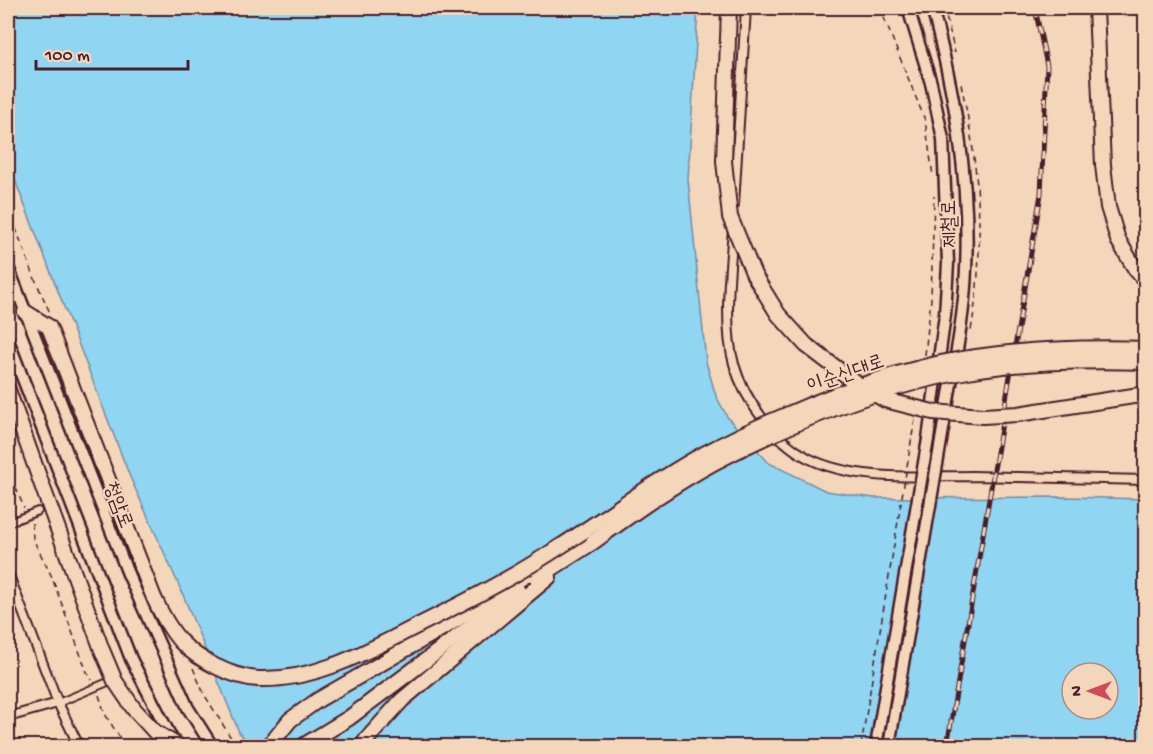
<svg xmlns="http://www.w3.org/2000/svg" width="1153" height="754" font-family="'Gochi Hand','Poor Story',sans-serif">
  <rect width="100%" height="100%" fill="#f4d6ba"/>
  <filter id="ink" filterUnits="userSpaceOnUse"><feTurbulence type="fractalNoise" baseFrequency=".0167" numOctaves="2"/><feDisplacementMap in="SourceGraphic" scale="12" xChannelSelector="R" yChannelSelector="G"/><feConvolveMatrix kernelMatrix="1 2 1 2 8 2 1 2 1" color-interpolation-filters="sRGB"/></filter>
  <g filter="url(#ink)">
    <path fill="#90d5f2" stroke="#748ca2" stroke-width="1.5" fill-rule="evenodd" d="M8 8H698L688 179 706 362 716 396 728 418 769 463 826 491 874 498 1066 497 1145 499V746H251L239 732 181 590 130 477 8 162ZM1072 673H1108V709H1072Z"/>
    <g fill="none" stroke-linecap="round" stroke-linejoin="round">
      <defs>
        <g id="pedestrian">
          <path d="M8 523 38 511"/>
          <path d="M58 703 108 682"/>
        </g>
        <g id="minor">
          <path d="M734 205 746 8"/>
          <path d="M733 229C730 269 723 326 734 364 744 400 774 440 808 458 855 482 922 476 973 476 1031 477 1088 479 1146 480"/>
          <path d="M8 573 58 703 79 746"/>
          <path d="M8 717 58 703"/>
        </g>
        <g id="secondary">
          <path d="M908 8 931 83 943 139 948 263 945 315 928 439"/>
          <path d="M932 8C955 94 970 179 966 269 964 326 950 384 941 441"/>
          <path d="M8 267 128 574 188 708 212 746"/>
          <path d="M8 340 131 659 173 741"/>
        </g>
        <g id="trunk">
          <path d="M1096 8 1103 165 1108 207 1118 240 1136 270 1146 281"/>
          <path d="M25 312 49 327 154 598"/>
          <path d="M8 390 43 488"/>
          <path d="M537 578 593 542"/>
          <path d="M269 746 290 720 318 700 446 626 542 565"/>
          <path d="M303 746 349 718 518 591"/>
          <path d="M362 746 367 739 402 700 549 577"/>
        </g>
      </defs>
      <use href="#pedestrian" stroke="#4a1f2b" stroke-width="10"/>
      <use href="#minor" stroke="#4a1f2b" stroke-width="12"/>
      <use href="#secondary" stroke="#4a1f2b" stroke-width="15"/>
      <use href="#trunk" stroke="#4a1f2b" stroke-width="18"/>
      <g stroke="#4a1f2b" stroke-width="1.5" stroke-dasharray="6 4.5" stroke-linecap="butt">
        <path d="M880 8 925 120 933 176"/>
        <path d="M944 8 955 53"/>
        <path d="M961 84C979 164 986 249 971 330"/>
        <path d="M8 208 35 279 50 313"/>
        <path d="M925 355 931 299 934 196"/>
        <path d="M912 436 915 419"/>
        <path d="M8 468 24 508"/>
        <path d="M32 523 33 539 51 575 87 672 92 680"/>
        <path d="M193 668 204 694 236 746"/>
        <path d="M99 695 105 714 125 746"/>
      </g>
      <use href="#pedestrian" stroke="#f4d6ba" stroke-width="6"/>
      <use href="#minor" stroke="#f4d6ba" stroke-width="8"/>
      <use href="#secondary" stroke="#f4d6ba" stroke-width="10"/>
      <use href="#trunk" stroke="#f4d6ba" stroke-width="14"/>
      <defs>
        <path id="rail" d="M947 746 1041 194 1047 66 1035 8"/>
      </defs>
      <use href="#rail" stroke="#4a1f2b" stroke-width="5"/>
      <use href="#rail" stroke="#f4d6ba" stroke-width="3" stroke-dasharray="9" stroke-linecap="butt"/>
      <defs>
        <g id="secondary-bridge">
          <path d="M876 746 928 439"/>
          <path d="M889 746 941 441"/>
        </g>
        <g id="trunk-bridge">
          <path d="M729 8 724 161 730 217 754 275 778 314 806 345 856 383 885 400 933 412 983 416 1018 414 1146 394"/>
          <path d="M43 488 102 650 115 681 134 709 155 732 178 746"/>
          <path d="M593 542C632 514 672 485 715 462 792 422 882 386 968 371 1026 361 1086 360 1146 362"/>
          <path d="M154 598C161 613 169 628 180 641 198 660 231 677 258 679 313 681 362 654 409 630 457 606 505 582 550 553 602 521 650 483 704 454 730 440 757 427 784 416 841 391 902 369 963 359 1024 349 1084 347 1146 349"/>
        </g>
      </defs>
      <use href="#secondary-bridge" stroke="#4a1f2b" stroke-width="15" stroke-linecap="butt"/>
      <use href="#trunk-bridge" stroke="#4a1f2b" stroke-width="18" stroke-linecap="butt"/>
      <path stroke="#4a1f2b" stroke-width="1.5" stroke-dasharray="6 4.5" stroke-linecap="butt" d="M861 746 912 436"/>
      <use href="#secondary-bridge" stroke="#f4d6ba" stroke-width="10"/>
      <use href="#trunk-bridge" stroke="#f4d6ba" stroke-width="14"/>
    </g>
  </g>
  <g text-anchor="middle" stroke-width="4.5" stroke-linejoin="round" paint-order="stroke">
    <g font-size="20" fill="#4a1f2b" stroke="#f4d6ba">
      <text transform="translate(948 224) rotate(-91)" y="7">제철로</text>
      <text transform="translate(845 372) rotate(-19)" y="7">이순신대로</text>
      <text transform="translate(120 504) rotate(69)" y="7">청암로</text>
    </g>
  </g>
  <rect width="1153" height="754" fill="none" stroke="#f4d6ba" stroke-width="30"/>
  <rect x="15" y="15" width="1123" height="724" fill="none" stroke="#4a1f2b" stroke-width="2" filter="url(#ink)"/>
  <g transform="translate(1090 691) rotate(270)"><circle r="28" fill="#f4d6ba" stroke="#b08d81" stroke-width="1.5"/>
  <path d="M0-4.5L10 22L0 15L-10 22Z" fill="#d1495b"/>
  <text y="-9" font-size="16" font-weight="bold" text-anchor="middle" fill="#4a1f2b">N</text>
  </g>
  <path d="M36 60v9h152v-9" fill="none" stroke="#4a1f2b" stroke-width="3"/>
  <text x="45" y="60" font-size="18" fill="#4a1f2b" stroke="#f4d6ba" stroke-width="4.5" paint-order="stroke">100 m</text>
</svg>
